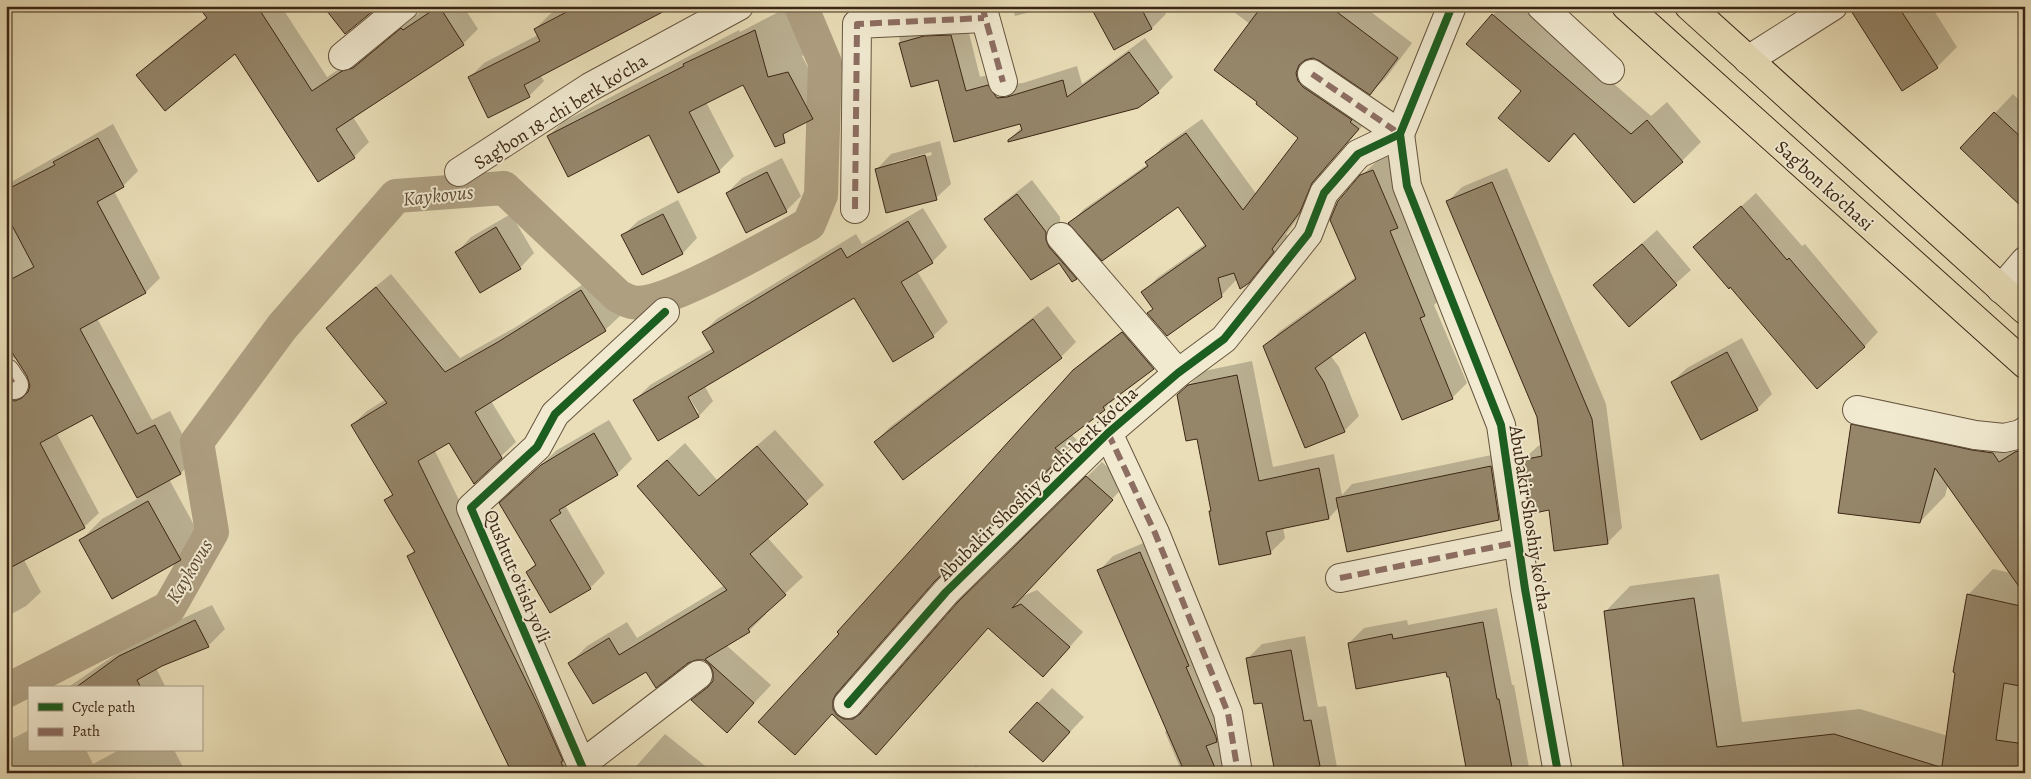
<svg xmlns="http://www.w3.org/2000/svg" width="2031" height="779" font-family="Alegreya,serif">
  <rect width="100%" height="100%" fill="#e9deb8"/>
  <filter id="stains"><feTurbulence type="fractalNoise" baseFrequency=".004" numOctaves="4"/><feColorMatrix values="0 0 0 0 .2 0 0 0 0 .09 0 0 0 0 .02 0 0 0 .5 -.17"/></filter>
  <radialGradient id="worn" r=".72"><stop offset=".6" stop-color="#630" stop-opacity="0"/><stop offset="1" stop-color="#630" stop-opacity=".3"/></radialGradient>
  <g fill="#0003" fill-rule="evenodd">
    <path d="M199 6H281L327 77 358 57 369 54 419 13 420 6H463L478 29 463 44 353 117 369 142 354 157 235 52 138 75 152 61 208 16Z"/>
    <path d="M565 6H663L540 75 544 81 529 96 469 78 484 63 538 35 535 29 550 14Z"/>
    <path d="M790 6H808L824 38 809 52 802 56 827 104 812 118 743 83 706 102 734 156 719 171 649 134 548 136 563 122 739 30 740 32Z"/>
    <path d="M1012 6H1053L1015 16Z"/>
    <path d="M1099 6H1162L1166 14 1152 28 1115 48Z"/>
    <path d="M1226 6H1363L1412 43 1385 79 1370 93 1321 60 1311 58 1312 66 1373 114 1326 167 1314 196 1286 234 1288 236 1264 266 1248 282 1237 279 1221 296 1154 308 1143 293 1157 278 1205 244 1178 205 1070 223 1084 209 1148 164 1161 148 1202 119 1257 195 1300 138 1250 24Z"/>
    <path d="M1502 6H1524L1651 116 1667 102 1701 142 1682 161 1576 133 1549 161 1493 15Z"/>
    <path d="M1852 6H1931L1957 47 1937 67 1902 89Z"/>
    <path d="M966 21 980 77 1003 71 1012 84 1023 83 1077 66 1082 84 1145 38 1173 77 1158 92 1137 107 1009 140 1022 127 1021 123 939 79 912 86 899 38 914 24Z"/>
    <path d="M2013 94 2025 106V208L1995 113Z"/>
    <path d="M113 124 138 171 123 186 114 191 160 278 146 292 97 318 152 420 170 411 195 458 181 473 169 479 201 538 180 559 81 540 102 519 139 498 93 413 56 432 99 513 84 527 24 560 41 592 26 606 6 617V363L22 384 30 386 28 376 20 363 14 358 6 356V188L13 181Z"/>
    <path d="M940 141 951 184 936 198 877 169 891 154ZM931 152 932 155 892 165V163Z"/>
    <path d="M1388 156 1412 212 1439 300 1434 305 1467 383 1452 398 1366 330 1330 355 1339 367 1359 416 1344 431 1265 346 1280 331 1357 276 1361 176 1377 161Z"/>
    <path d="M782 158 801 196 786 211 746 231 727 193 742 178Z"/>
    <path d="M1507 168 1606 404 1622 528 1607 543 1550 508 1523 460 1538 446 1542 445 1538 416 1447 202 1462 187Z"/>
    <path d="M1032 180 1060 217V225L1090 264 1076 278 1059 261 986 219 1000 205Z"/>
    <path d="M1756 193 1802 246 1805 244 1878 332 1864 347 1731 285 1695 248Z"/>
    <path d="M678 200 697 238 683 253 642 273 623 235 638 221Z"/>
    <path d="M923 208 947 247 932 262 917 271 948 322 933 336 854 296 704 385 713 401 699 416 659 440 635 400 650 385 713 348 703 332 718 318 856 234 862 244ZM685 391 699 413H696L683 392Z"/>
    <path d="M511 214 534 253 520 268 457 252 471 237Z"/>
    <path d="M1657 230 1691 270 1629 325 1595 285Z"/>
    <path d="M391 274 460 358 514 328 596 276 620 316 605 330 491 401 516 442 474 482 449 442 435 451 552 690 588 773H513L408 556 415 550 386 500 393 493 352 425 367 411 386 399 328 328 343 313Z"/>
    <path d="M1048 306 1076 342 1061 357 903 478 875 442 890 427Z"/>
    <path d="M1138 319 1167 353 1104 409 1071 434 1077 440 947 567 851 678 847 685 860 705H868L958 604 1102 462 1126 484 1023 596 1037 590 1083 632 1057 661 989 627 876 753 832 713 809 739 841 634 1074 371 1089 356Z"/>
    <path d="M1742 338 1772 394 1757 409 1672 382 1687 368Z"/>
    <path d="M1252 361 1273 467 1334 454 1342 495 1352 484 1506 452 1513 504 1499 519 1339 507 1329 518 1283 527 1285 538 1270 553 1210 512 1212 509 1198 437 1178 395 1204 371Z"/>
    <path d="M1878 399 1998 425 2025 438V688L2021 715 2025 716V773H1828L1829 768 1625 773 1605 612 1630 586 1719 574 1742 722 1860 709 1948 736 1968 595 1993 569 2011 573 1948 485 1945 496 1920 522 1853 425Z"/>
    <path d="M609 420 632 459 617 474 572 501 566 507 605 573 590 588 551 611 527 572 536 563 515 489 557 450Z"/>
    <path d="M775 430 824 485 767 537 803 577 765 612 766 614 749 631 726 645 771 685 744 714 693 700 714 680 715 672 711 664 704 659 696 658 647 671 570 663 587 646 627 622 637 638 725 585 638 486 685 443 717 480Z"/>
    <path d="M1155 538 1238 773H1174L1181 770 1165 732 1167 730 1099 571 1113 556Z"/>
    <path d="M212 605 225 629 208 646 156 668 166 688H67L138 639Z"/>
    <path d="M1497 608 1512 685H1514L1530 773H1468L1450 675 1447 670 1349 643 1364 628 1407 620 1408 625Z"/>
    <path d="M1305 636 1318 707 1326 706 1338 773H1276L1263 702 1247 659 1262 644Z"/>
    <path d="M1052 688 1084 717 1043 761 1038 703Z"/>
    <path d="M29 730V750H86L93 764 119 750H174L186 773H6V742Z"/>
    <path d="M665 734 714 773H630Z"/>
    <path d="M976 765 984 773H968Z"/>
  </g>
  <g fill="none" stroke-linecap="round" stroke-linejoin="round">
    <path stroke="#ae9f81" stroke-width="34" d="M6 691 169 608 212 532 197 442 282 327 396 196 504 188 618 296C622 298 627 301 632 302 661 309 778 241 809 224L821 195 825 63 801 6"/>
  </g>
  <g fill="#95866a" stroke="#3b2615">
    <path d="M198 6H257L312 91 342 71 353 68 401 28 403 30 439 6 464 45 336 129 355 158 318 182 235 54 165 111 136 75 207 18Z"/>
    <path d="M323 6H379L345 34Z"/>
    <path d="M578 6H674L524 85 530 97 488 118 468 77 540 41 534 29Z"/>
    <path d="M1090 6H1140L1152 29 1114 50Z"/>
    <path d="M1262 6H1329L1398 58 1370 95 1320 61 1313 58 1305 60 1299 65 1296 73 1298 81 1303 87 1352 120 1350 122 1359 129 1312 183 1300 212 1272 249 1274 252 1249 283 1240 289 1234 273 1218 278 1222 297 1167 336 1147 313 1153 309 1141 292 1206 246 1178 207 1102 261 1068 223 1148 166 1145 162 1186 133 1243 210 1298 138 1256 104 1257 102 1214 70Z"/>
    <path d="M1848 6H1898L1938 68 1902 91Z"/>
    <path d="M1492 14 1631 134 1647 120 1683 162 1634 203 1574 133 1549 162 1498 118 1521 91 1466 44Z"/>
    <path d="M755 30 768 77 788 72 813 119 783 134 785 143 775 147 743 85 689 112 720 172 678 193 649 135 568 177 547 136 684 66 683 64Z"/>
    <path d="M951 35 966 91 988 85 997 98 1007 97 1063 80 1067 97 1129 52 1159 93 1138 108 1008 142V140L1022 130 1020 124 954 142 938 80 911 87 899 43 924 36Z"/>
    <path d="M1994 112 2025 141V210L1960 148Z"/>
    <path d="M98 138 124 187 97 202 146 293 80 329 137 434 155 425 181 474 137 498 92 415 40 443 85 528 6 570V399L15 401 22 398 28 392 30 386 27 376 6 343V282L34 267 6 214V190L55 165 53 162Z"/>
    <path d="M925 155 937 200 886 213 875 169Z"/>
    <path d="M1373 170 1398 228 1390 231 1425 316 1420 318 1453 399 1402 420 1365 332 1315 368 1324 382 1345 432 1305 448 1263 346 1356 279 1330 220 1338 201 1360 175Z"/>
    <path d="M767 172 787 212 746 233 726 193Z"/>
    <path d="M1492 182 1592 419 1608 544 1554 551 1549 510 1530 514 1522 460 1542 456 1537 417 1446 201Z"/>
    <path d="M1017 194 1046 232V240L1049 247 1077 279 1072 282 1059 263 1031 280 984 219Z"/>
    <path d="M1741 206 1787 260 1789 258 1865 347 1817 389 1730 287 1729 289 1693 247Z"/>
    <path d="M663 214 683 254 642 275 621 235Z"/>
    <path d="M908 221 933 263 901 282 934 337 893 362 854 298 688 397 699 417 658 441 633 400 714 352 702 332 841 248 847 258Z"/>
    <path d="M496 227 521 269 480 293 455 252Z"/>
    <path d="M1642 244 1677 285 1629 327 1593 285Z"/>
    <path d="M376 287 445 372 498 342 581 290 606 331 475 412 502 458 474 484 449 443 418 461 538 705 563 761 561 762 566 773H512L407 556 415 552 384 500 393 495 351 425 387 403 326 328Z"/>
    <path d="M1033 319 1062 358 903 480 874 442Z"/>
    <path d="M1122 332 1154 369 1103 407 1105 410 1055 448 1063 455 934 582 836 694 833 700V709L837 715 844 719H853L860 714 957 603 1086 476 1113 500 1012 608 1021 604 1070 647 1043 677 988 628 876 755 832 714 795 755 758 722 839 634 837 632 1073 370Z"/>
    <path d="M1727 352 1758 410 1701 440 1671 382Z"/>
    <path d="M1237 375 1259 481 1319 468 1329 519 1266 532 1271 554 1219 565 1209 511H1211L1197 439 1186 441 1177 395 1188 385Z"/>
    <path d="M1851 424 1972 450 1993 453 1999 462 2015 452 2025 449V595L1935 468 1920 523 1838 513Z"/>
    <path d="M594 433 618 475 559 510 561 513 550 520 591 589 550 613 526 572 536 565 499 503 541 465Z"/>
    <path d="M757 446 808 504 750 554 786 595 748 629 750 632 705 659 754 703 727 733 691 700 708 687 713 681V672L710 665 704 660H696L688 663 656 688 646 672 593 704 568 663 609 638 619 655 727 590 637 486 667 460 699 496Z"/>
    <path d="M1491 466 1499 520 1347 552 1336 498Z"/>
    <path d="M148 501 181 560 112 599 79 540Z"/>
    <path d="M1140 552 1189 666 1186 667 1216 737 1217 742 1206 746 1217 773H1185L1097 570Z"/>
    <path d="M1967 594 2025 607V687L2004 683 1996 740 2025 744V773H1941L1955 673 1953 672Z"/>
    <path d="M1694 598 1717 747 1834 734 1940 767V773H1847L1835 768 1807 773H1624L1604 611Z"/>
    <path d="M195 620 209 647 162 666 137 680 141 688H75L119 656Z"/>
    <path d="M1483 622 1497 699H1499L1513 773H1467L1449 677H1447L1446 672 1356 689 1348 643 1392 634 1393 639Z"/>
    <path d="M1291 650 1304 721 1311 720 1320 766 1286 773H1275L1262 703 1254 704 1246 658Z"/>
    <path d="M1037 702 1070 732 1043 762 1009 732Z"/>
  </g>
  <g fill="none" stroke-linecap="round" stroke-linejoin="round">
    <defs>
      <g id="minor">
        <path d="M982 6 1003 82"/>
        <path d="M1541 6 1610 70"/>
        <path d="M343 56 404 6"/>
        <path d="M1748 60 1833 6"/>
        <path d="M1312 74 1400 134"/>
        <path d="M1400 134 1407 186 1501 425 1525 589 1558 773"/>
        <path d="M459 172 590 87 739 6"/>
        <path d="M855 209 857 24 984 18"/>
        <path d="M1061 237 1178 373"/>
        <path d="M2001 289 2025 261"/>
        <path d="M6 373 14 385"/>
        <path d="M1857 410 1975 435 2004 438 2021 434 2025 431"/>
        <path d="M1108 433 1155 533 1228 713 1238 773"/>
        <path d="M1340 578 1519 542"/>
        <path d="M848 704 946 592 1108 433 1178 373 1224 339 1308 234 1324 193 1358 154 1400 134 1452 6"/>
        <path d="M582 764 698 675"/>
        <path d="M585 773 471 508 537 447 555 414 665 312"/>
      </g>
      <g id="major">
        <path d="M1626 6 2025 364"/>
        <path d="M1689 6 2025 310"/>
      </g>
    </defs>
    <use href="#minor" stroke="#66543e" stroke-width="30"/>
    <use href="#major" stroke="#3b2615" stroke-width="30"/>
    <use href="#minor" stroke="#f1ead1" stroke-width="28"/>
    <use href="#major" stroke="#e9deb8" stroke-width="28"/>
    <g stroke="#8d6e63" stroke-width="6" stroke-dasharray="12 6" stroke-linecap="butt">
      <path d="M982 6 1003 82"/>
      <path d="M1312 74 1400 134"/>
      <path d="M855 209 857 24 984 18"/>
      <path d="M6 373 14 385"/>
      <path d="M1108 433 1155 533 1228 713 1238 773"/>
      <path d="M1340 578 1519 542"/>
    </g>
    <defs>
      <g id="cycleway">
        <path d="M1400 134 1407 186 1501 425 1525 589 1558 773"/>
        <path d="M848 704 946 592 1108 433 1178 373 1224 339 1308 234 1324 193 1358 154 1400 134 1452 6"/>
        <path d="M585 773 471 508 537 447 555 414 665 312"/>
      </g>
    </defs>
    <use href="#cycleway" stroke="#f1ead1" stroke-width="11"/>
    <use href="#cycleway" stroke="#1b5e20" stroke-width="8"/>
  </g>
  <g text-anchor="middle" stroke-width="4" stroke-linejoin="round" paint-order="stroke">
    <g font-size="19" fill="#3b2615" stroke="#f1ead1">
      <text transform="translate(560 111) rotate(-32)" y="7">Sag'bon 18-chi berk ko'cha</text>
      <text transform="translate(1825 185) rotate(42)" y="7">Sag’bon ko’chasi</text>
      <text transform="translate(1037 483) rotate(-44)" y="7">Abubakir Shoshiy 6-chi berk ko'cha</text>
      <text transform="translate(1531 518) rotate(81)" y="7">Abubakir Shoshiy ko'cha</text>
      <text transform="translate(518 576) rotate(67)" y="7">Qushtut o'tish yo'li</text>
    </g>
    <g font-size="20" font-style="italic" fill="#5e4a35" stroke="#f1ead1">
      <text transform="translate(438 195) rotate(-6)" y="7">Kaykovus</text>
      <text transform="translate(189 571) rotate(-59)" y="7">Kaykovus</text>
    </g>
  </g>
  <rect width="2031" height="779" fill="none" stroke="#e9deb8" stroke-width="25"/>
  <rect x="8" y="8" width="2016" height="764" fill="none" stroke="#3b2615" stroke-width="2.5"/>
  <rect x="12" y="12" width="2006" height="754" fill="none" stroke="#3b2615"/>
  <rect x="28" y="686" width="175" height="65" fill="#f1ead1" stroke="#a89c86"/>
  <rect x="38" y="703" width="25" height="8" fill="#1b5e20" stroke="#a89c86"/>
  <text x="72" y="712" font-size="15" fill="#3b2615">Cycle path</text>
  <rect x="38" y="728" width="25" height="8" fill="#8d6e63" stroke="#a89c86"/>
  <text x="72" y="736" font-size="15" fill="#3b2615">Path</text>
  <rect width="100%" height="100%" filter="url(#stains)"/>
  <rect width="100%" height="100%" fill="url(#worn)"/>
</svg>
